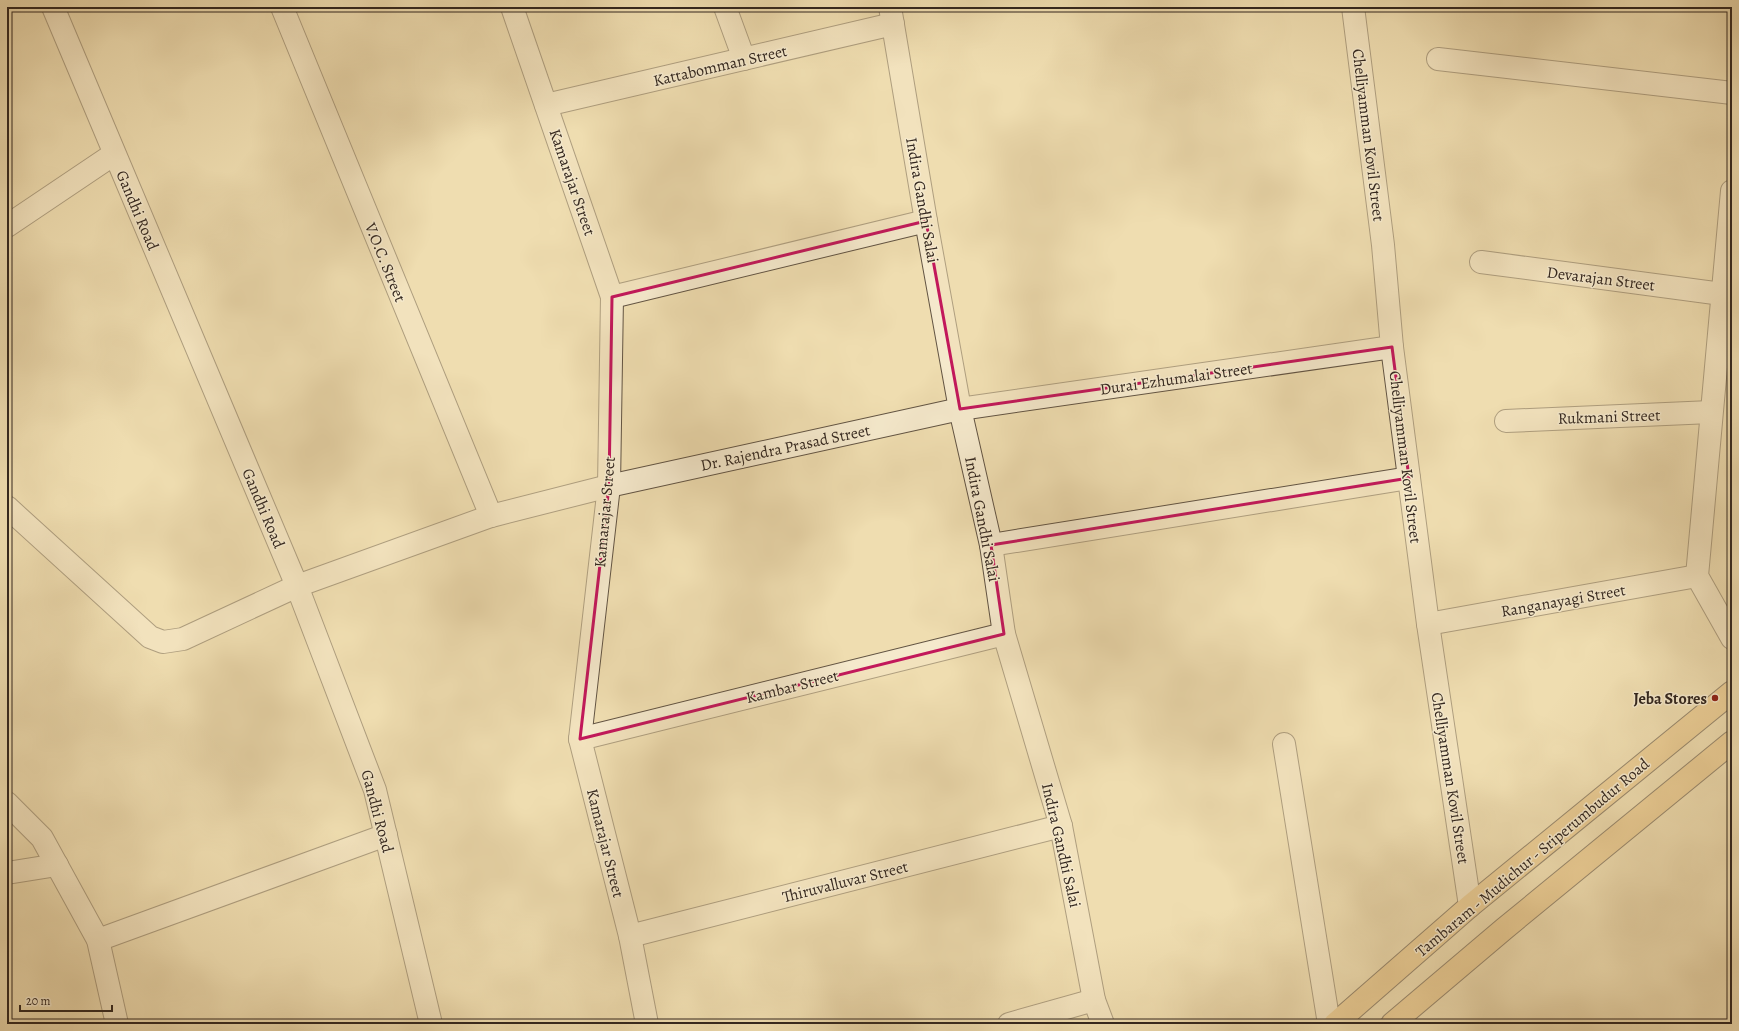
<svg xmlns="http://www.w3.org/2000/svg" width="1739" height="1031" font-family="Alegreya,serif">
  <rect width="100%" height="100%" fill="#efddb0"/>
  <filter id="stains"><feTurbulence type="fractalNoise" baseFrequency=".005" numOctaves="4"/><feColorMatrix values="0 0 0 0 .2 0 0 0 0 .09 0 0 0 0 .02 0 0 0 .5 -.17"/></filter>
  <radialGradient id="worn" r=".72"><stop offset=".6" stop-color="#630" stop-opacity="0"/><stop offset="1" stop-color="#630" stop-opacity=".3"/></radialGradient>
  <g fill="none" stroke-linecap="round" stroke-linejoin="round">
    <defs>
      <g id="minor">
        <path d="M53 7 297 586 375 790 431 1024"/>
        <path d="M282 7 491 516"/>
        <path d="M512 7 612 297 609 486 580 739 630 936 647 1024"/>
        <path d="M725 7 744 59"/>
        <path d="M890 7 926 221 960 409 991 545 1004 634 1061 826 1094 1000 1103 1024"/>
        <path d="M1353 7 1383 245 1392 347 1428 624 1470 906"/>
        <path d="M1438 59 1732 93"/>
        <path d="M546 105 893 24"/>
        <path d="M1732 191 1697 576 1732 638"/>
        <path d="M7 226 114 154"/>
        <path d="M1481 262 1722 294"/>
        <path d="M612 297 926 221"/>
        <path d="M1506 421 1711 412"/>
        <path d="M7 507 150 637 163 642 183 639 297 586 491 516 609 486 960 409 1392 347"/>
        <path d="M991 545 1409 478"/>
        <path d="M1428 624 1697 576"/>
        <path d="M580 739 1004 634"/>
        <path d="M1284 744 1329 1024"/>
        <path d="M7 803 42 838 98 940 117 1024"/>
        <path d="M7 873 57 865"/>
        <path d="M630 936 1061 826"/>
        <path d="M98 940 386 835"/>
        <path d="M1009 1024 1094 1000"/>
      </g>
      <g id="primary">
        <path d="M1335 1024 1470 906 1732 692"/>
        <path d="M1392 1024 1504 929 1732 742"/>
      </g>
    </defs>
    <use href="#minor" stroke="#625443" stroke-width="24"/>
    <use href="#primary" stroke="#33271f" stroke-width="24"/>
    <use href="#minor" stroke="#f5e9cc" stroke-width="22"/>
    <use href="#primary" stroke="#e8be78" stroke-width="22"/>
  </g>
  <path d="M0 0H1739V1031H0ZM926 221 960 409 1392 347 1409 478 991 545 1004 634 580 739 609 486 612 297Z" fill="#efddb0" fill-opacity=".55" fill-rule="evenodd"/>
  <path fill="none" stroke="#c2185b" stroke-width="3" stroke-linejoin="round" d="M926 221 960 409 1392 347 1409 478 991 545 1004 634 580 739 609 486 612 297Z"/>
  <circle fill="#8f2418" stroke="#f5e9cc" stroke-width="1.5" cx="1715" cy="698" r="4"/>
  <g text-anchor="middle" stroke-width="3" stroke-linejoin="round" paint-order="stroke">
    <g font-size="16" fill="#33271f" stroke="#f5e9cc">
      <text transform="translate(720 65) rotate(-13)" y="6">Kattabomman Street</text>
      <text transform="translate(1369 135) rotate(83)" y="6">Chelliyamman Kovil Street</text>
      <text transform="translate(573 182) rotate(71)" y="6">Kamarajar Street</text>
      <text transform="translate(923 200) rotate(80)" y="6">Indira Gandhi Salai</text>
      <text transform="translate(138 210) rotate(67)" y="6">Gandhi Road</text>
      <text transform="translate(386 262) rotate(68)" y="6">V.O.C. Street</text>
      <text transform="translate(1601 278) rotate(7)" y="6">Devarajan Street</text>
      <text transform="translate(1176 378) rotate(-8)" y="6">Durai Ezhumalai Street</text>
      <text transform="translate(1609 416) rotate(-2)" y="6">Rukmani Street</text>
      <text transform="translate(785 447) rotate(-12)" y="6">Dr. Rajendra Prasad Street</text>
      <text transform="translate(1406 457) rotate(83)" y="6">Chelliyamman Kovil Street</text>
      <text transform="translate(264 508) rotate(67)" y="6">Gandhi Road</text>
      <text transform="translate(604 512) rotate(-85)" y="6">Kamarajar Street</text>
      <text transform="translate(983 519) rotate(79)" y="6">Indira Gandhi Salai</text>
      <text transform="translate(1563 600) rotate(-10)" y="6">Ranganayagi Street</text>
      <text transform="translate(792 686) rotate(-14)" y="6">Kambar Street</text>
      <text transform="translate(1451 778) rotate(81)" y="6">Chelliyamman Kovil Street</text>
      <text transform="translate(378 811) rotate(75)" y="6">Gandhi Road</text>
      <text transform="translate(606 843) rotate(76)" y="6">Kamarajar Street</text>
      <text transform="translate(1062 845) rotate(77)" y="6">Indira Gandhi Salai</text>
      <text transform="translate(1532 857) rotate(-40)" y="6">Tambaram - Mudichur - Sriperumbudur Road</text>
      <text transform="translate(845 881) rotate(-14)" y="6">Thiruvalluvar Street</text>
    </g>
    <g font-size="16" font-weight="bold" fill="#33271f" stroke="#f5e9cc" text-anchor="end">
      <text x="1707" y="704">Jeba Stores</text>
    </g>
  </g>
  <rect width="1739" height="1031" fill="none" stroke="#efddb0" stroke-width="24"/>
  <rect x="8" y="8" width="1723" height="1015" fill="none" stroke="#33271f" stroke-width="2"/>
  <rect x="12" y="12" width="1715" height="1007" fill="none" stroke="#33271f"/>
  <path d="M20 1005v6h92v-6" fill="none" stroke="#33271f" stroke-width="2"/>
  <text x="26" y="1005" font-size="12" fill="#33271f" stroke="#f5e9cc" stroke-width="3" paint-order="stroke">20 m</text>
  <rect width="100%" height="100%" filter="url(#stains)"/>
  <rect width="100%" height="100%" fill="url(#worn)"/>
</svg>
